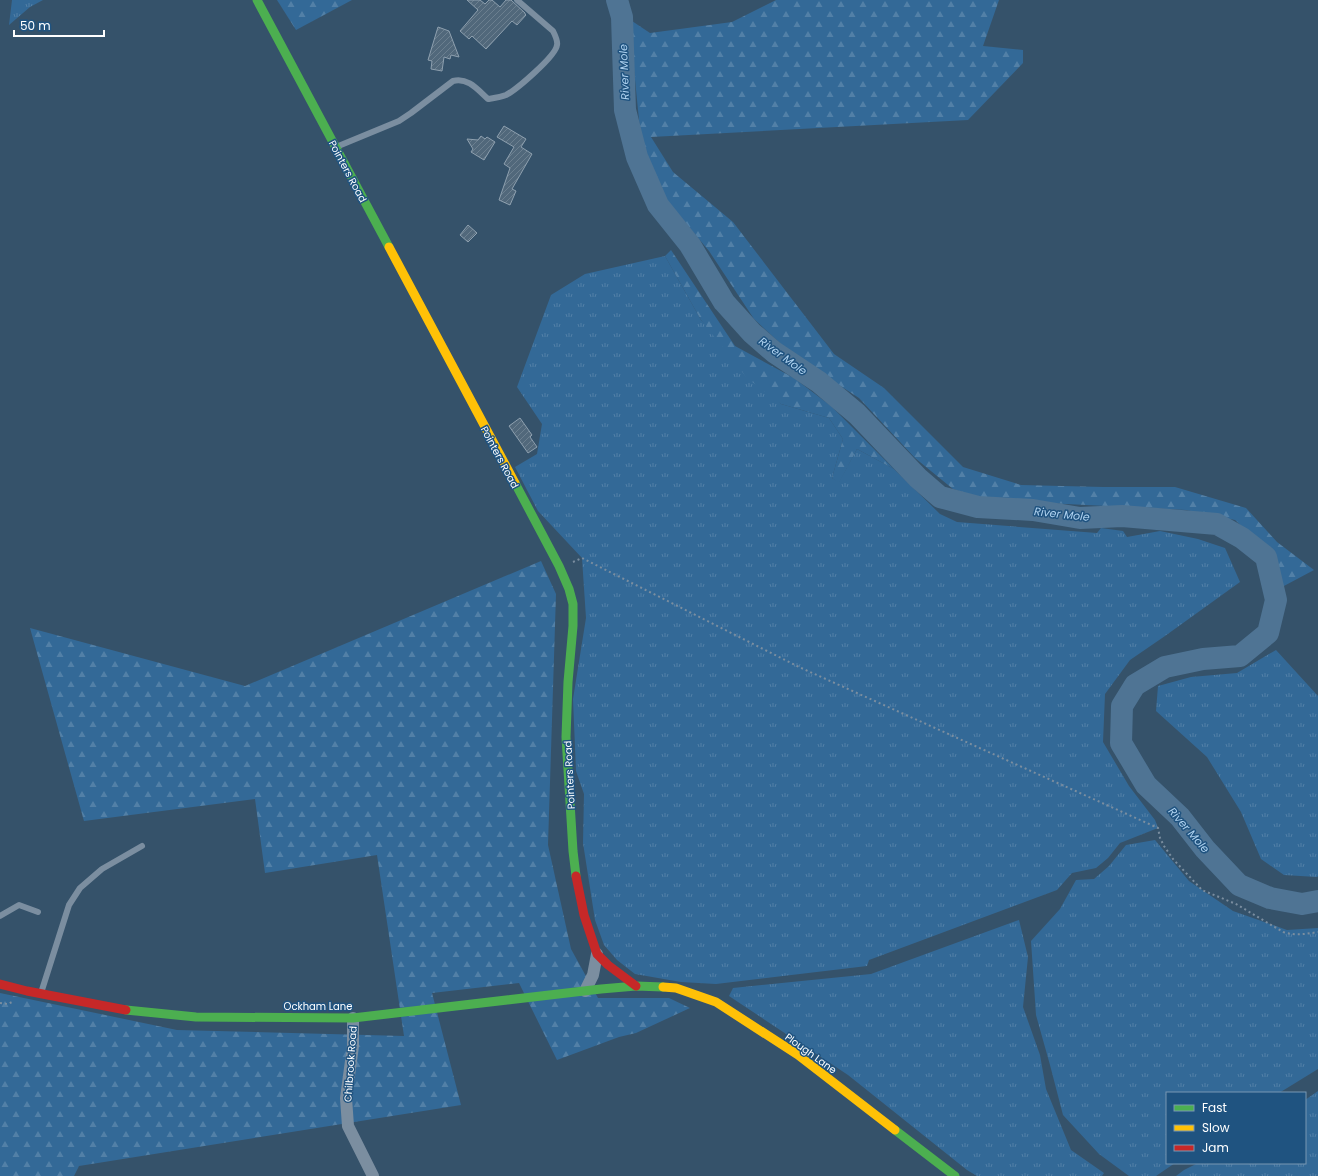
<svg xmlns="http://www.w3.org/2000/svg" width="1318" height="1176" font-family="Poppins,sans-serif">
  <defs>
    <pattern id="grass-tufts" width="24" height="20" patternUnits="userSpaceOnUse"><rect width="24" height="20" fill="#336997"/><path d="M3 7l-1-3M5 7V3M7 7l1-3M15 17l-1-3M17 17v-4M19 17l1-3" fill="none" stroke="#5280a7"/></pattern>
    <pattern id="forest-firs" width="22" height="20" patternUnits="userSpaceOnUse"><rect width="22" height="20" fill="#336997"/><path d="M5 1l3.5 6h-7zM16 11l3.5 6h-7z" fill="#5280a7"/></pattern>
    <pattern id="building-hatch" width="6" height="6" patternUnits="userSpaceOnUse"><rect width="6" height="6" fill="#51687b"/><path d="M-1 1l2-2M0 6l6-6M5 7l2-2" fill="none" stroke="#6b7f8f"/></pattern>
  </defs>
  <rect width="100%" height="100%" fill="#35526a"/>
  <g fill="url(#grass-tufts)">
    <path d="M12 0H43L30 7 9 25Z"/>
    <path d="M665 256 701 320 781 404 829 418 843 439 832 478 839 482 857 449 894 469 940 514 957 522 1097 533 1101 528 1123 531 1127 537 1160 531 1198 539 1225 548 1240 582 1165 636 1130 660 1105 694 1103 742 1129 786 1155 820 1158 828 1120 843 1108 858 1096 868 1072 873 1057 890 869 960 867 966 716 984 681 982 635 974 617 960 604 945 595 920 583 843 584 794 576 771 573 699 586 618 582 558 538 511 515 467 537 454 542 424 517 387 551 295 585 274Z"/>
    <path d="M1276 650 1318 696V876L1317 877 1284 875 1261 859 1241 812 1207 757 1156 711 1158 686 1191 677 1237 673Z"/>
    <path d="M1155 840 1189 881 1233 911 1287 930 1318 928V1069L1279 1093H1167V1163H1175L1156 1176H1129L1099 1154 1063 1115 1050 1065 1036 1015 1031 941 1060 909 1076 880 1094 879 1109 866 1126 845Z"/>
    <path d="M1019 920 1028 957 1023 1007 1040 1055 1046 1089 1071 1150 1104 1173 1102 1176H977L967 1170 848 1075 729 996 733 988 871 974Z"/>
    <path d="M1318 1091V1176H1176L1184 1170 1198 1163H1305V1100Z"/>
  </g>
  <g fill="url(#forest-firs)">
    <path d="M277 0H352L296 30Z"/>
    <path d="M776 0H999L983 46 1023 50V63L968 120 651 137 673 172 733 222 834 354 884 388 963 467 1021 485 1103 487H1175L1246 508 1277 542 1314 570 1282 587 1274 556 1235 520 1186 510 988 500 953 489 915 458 859 398 794 356 754 319 709 251 667 201 641 140 629 19 650 33 732 22Z"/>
    <path d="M671 250 735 346 794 378 831 406 894 469 857 449 839 483 832 478 843 439 829 418 781 404 747 378 701 320 665 256Z"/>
    <path d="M541 561 556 594 548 845 571 949 598 998H669L690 1008 636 1033 619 1037 557 1060 519 983 432 993 461 1105 79 1166 74 1176H0V993L177 1030 404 1036 377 855 265 873 255 799 84 821 30 628 245 686Z"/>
  </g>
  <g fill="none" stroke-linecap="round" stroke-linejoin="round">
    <path stroke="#4f7494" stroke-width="22" d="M617 0 622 17 625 110 637 157 658 205 690 245 724 302 752 333 774 352 819 382 857 414 918 478 940 497 978 507 1033 510 1080 518 1122 516 1217 524 1242 538 1266 557 1276 600 1268 633 1240 656 1203 659 1165 667 1135 685 1122 706 1121 743 1146 785 1180 817 1205 849 1239 885 1270 898 1302 904 1318 901"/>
  </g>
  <g fill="url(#building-hatch)" stroke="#8ea0af">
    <path d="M467 0H480L485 4 489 0H492L500 7 506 0H511L525 13V14L526 15 517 25 512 21 486 49 472 36 469 39 460 31 478 10Z"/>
    <path d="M438 27 449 31 459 57 451 55 450 59 444 57 442 71 431 69 432 61 428 60Z"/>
    <path d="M504 126 526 139 521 147 532 154 512 189 516 191 510 205 499 200 510 168 504 164 514 147 497 137Z"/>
    <path d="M481 136 485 139 487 137 495 142 484 160 471 152 473 149 467 139 478 140Z"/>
    <path d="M468 225 477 233 468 242 460 235Z"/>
    <path d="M520 418 532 435 530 437 537 447 528 453 509 426Z"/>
  </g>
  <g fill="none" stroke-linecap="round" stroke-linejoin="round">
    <g stroke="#7b8ea0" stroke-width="2" stroke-dasharray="2 3" stroke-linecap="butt">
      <path d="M573 562 582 558 799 667 1158 828 1160 838 1164 846 1173 859 1202 890 1236 904 1283 932C1295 936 1306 934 1318 932"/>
      <path d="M0 1003 8 1004 12 1002"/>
    </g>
    <g stroke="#7b8ea0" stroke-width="6">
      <path d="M336 147 399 121 411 113 453 81C468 77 478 90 488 99 494 98 501 97 506 95 516 90 556 56 557 45 558 41 555 35 553 31L517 0"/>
      <path d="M0 916 19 905 38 912"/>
      <path d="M41 993 69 905 80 888 102 869 142 846"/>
    </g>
    <g stroke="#7b8ea0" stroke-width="12">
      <path d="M585 991 593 975 597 954"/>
      <path d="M353 1018V1046L346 1098 348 1126 373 1176"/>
    </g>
    <g stroke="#4caf50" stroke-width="9">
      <path d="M257 0 389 247"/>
      <path d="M515 483 559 566 569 589 573 604V626L568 682 566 737 573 851 576 876"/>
      <path d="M126 1010 196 1017 353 1018 601 989 636 986 663 987"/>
      <path d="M895 1130 955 1176"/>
    </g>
    <g stroke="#ffc107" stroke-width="9">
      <path d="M389 247 515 483"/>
      <path d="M663 987 676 988 716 1002 798 1055 895 1130"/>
    </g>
    <g stroke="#c62828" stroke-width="9">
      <path d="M576 876 584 915 597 954 608 965 636 986"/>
      <path d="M0 984 27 991 126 1010"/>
    </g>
  </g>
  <g text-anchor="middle" stroke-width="3" stroke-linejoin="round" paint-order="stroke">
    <g font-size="10" fill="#fff" stroke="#1f5380">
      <text transform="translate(348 171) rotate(62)" y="4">Pointers Road</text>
      <text transform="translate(500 457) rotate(62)" y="4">Pointers Road</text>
      <text transform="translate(569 775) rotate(-93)" y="4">Pointers Road</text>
      <text x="318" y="1010">Ockham Lane</text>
      <text transform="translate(811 1053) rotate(36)" y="4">Plough Lane</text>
      <text transform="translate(350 1064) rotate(-86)" y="4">Chilbrook Road</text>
    </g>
    <g font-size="11" font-style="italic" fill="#b0d3f0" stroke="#1f5380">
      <text transform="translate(624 72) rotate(-92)" y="4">River Mole</text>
      <text transform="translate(783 356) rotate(36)" y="4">River Mole</text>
      <text transform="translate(1062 514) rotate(6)" y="4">River Mole</text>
      <text transform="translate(1189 830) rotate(49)" y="4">River Mole</text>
    </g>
  </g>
  <rect x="1166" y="1092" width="140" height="72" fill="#1f5380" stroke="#7998b3"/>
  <rect x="1174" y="1105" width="20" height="6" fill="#4caf50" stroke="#7998b3"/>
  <text x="1202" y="1112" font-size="12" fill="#ffffff">Fast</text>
  <rect x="1174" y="1125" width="20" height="6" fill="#ffc107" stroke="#7998b3"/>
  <text x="1202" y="1132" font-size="12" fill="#ffffff">Slow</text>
  <rect x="1174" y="1145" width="20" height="6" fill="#c62828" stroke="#7998b3"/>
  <text x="1202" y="1152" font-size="12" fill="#ffffff">Jam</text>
  <path d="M14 30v6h90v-6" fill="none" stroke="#ffffff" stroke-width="2"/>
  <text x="20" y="30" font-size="12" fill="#ffffff" stroke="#1f5380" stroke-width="3" paint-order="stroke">50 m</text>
</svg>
